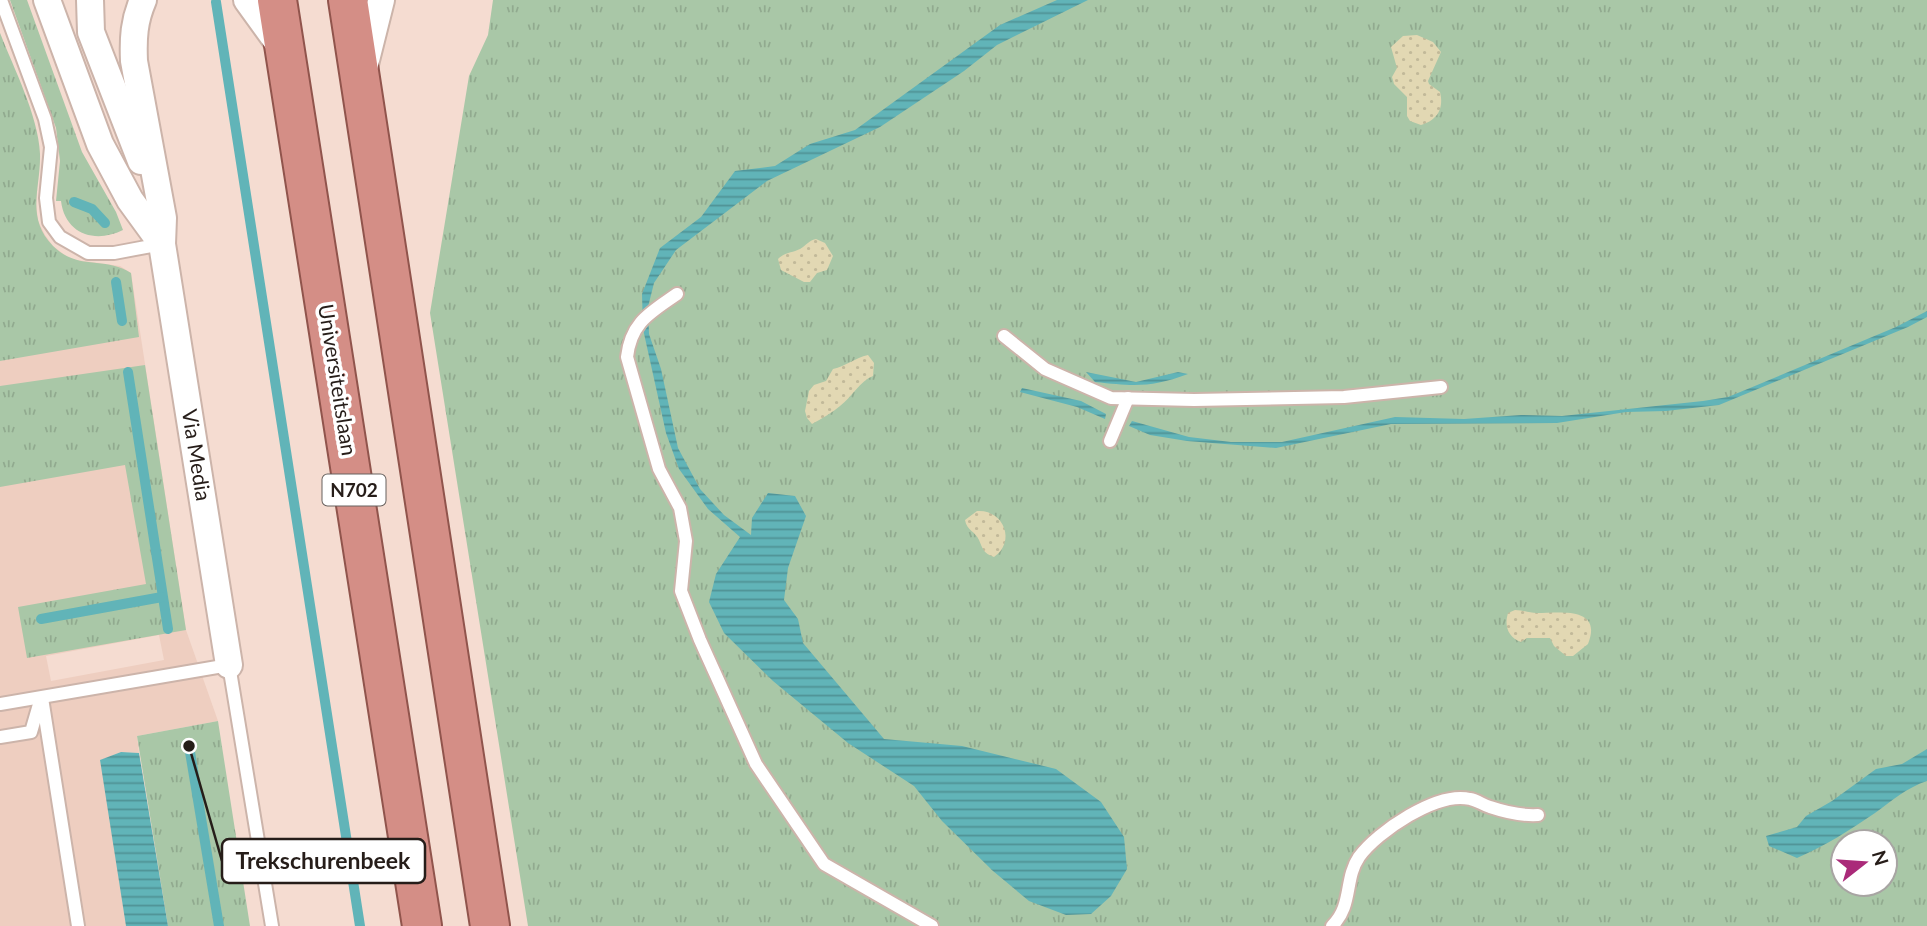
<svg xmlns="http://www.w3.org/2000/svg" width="1927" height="926" font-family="Lato,sans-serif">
  <defs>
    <pattern id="grass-tufts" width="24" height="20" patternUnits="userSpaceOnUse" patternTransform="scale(1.75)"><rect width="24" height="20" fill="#a9c7a7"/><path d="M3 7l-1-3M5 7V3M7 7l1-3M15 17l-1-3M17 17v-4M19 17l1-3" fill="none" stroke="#91aa8f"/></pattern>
    <pattern id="sand-dots" width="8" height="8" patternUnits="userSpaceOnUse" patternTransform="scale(1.75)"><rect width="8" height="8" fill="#e2d8b3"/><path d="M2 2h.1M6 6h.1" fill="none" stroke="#c2b999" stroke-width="1.8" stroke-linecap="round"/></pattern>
    <pattern id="water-rules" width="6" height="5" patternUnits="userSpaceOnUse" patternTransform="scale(1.75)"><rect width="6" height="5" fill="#61b4b8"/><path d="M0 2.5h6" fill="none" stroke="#509295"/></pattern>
  </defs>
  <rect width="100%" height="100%" fill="#f5dcd1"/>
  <path fill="#eecec0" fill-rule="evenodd" d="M0 33 37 135 40 156 36 203 38 221 45 235 53 246 70 259 120 266 131 273 186 630 218 721 137 736 139 753 121 752 101 760 126 926H0ZM159 635 164 660 51 681 46 656Z"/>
  <g fill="url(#grass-tufts)" fill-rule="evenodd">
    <path d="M10 0H27L82 152 116 212 123 230C95 244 65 234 61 201H56L60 161 56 128Z"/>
    <path d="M493 0H1927V926H528L430 313 469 76 488 35ZM1843 842H1885V884H1843Z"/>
    <path d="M0 33C14 69 38 115 40 154 41 188 25 217 53 246 78 271 105 256 131 273L139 337 0 361Z"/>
    <path d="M145 365 186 630 27 658 18 607 146 584 125 465 0 487V386Z"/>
    <path d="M218 721 250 926H168L137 736Z"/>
  </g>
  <g fill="url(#sand-dots)">
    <path d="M1417 35 1433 42 1441 52 1428 81 1429 84 1440 92C1444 108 1438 120 1421 125L1410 121 1407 116V97L1394 84 1392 77 1397 68 1391 47 1403 36Z"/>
    <path d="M816 239 825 243 833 256 827 270 817 273 810 282H804L781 270 778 259C785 252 792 253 800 249 807 245 808 241 816 239Z"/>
    <path d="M868 355 874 363 873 376C860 381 852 397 840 406 833 412 821 419 812 424L807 418 805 411 809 391 814 385 826 381 833 369C846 366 855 358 868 355Z"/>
    <path d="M977 511C1003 509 1017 541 994 557 983 553 983 549 979 540 975 531 967 531 965 520Z"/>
    <path d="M1515 610C1523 610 1529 613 1537 613 1560 613 1603 606 1588 644L1573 656H1566L1554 646 1550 638H1527L1521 642C1508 637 1504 626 1508 613Z"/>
  </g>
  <g fill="url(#water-rules)">
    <path d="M1057 0H1088L997 45 964 71 880 127 767 181 676 250 654 283 648 307 649 334 661 369 678 448 700 489 724 515 751 535 752 518 768 493 795 496 806 516 788 568 784 600 798 619 803 643 884 739 962 746 1056 769 1101 802 1124 837 1127 869 1111 896 1091 914 1066 915 1029 901 993 871 942 821 914 786 848 743 773 681 724 633 709 602 716 574 740 537 708 509 679 469 666 433 643 329 642 294 660 248 701 217 735 171 775 166 810 144 855 130 1000 25Z"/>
    <path d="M1927 311V317L1908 327 1719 405 1666 411 1626 412 1557 423 1391 424 1276 448 1187 441 1150 435 1129 426 1132 421 1189 437 1231 442H1282L1395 417 1464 419 1521 415 1562 416 1703 401 1728 397 1750 388 1896 327Z"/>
    <path d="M1086 372 1136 382 1178 372 1188 374C1151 388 1133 386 1095 382Z"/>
    <path d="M1022 388 1081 401 1106 414 1105 419 1077 407 1020 392Z"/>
    <path d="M1927 749V781C1906 788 1893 800 1875 813 1850 830 1825 846 1797 858L1769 846 1766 836 1797 827 1806 816 1832 801 1876 769 1902 764Z"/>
    <path d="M121 752 139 753 168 926H126L100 760Z"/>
  </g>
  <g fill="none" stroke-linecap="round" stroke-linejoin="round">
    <g stroke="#61b4b8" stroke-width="10">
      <path d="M216 2 360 926"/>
      <path d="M74 202 92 209 105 223"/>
      <path d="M116 282 122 321"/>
      <path d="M128 372 168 629"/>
      <path d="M41 619 162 597"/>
      <path d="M189 746 219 926"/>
    </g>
    <defs>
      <g id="service">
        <path d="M1 0 45 119 51 147 46 198 49 222 60 237 88 253H114L162 244"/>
        <path d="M677 294C650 313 631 322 627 357L659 469 680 508 686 541 681 591 700 640 756 764 824 864 932 926"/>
        <path d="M1004 336 1045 369 1111 398 1194 400 1344 397 1441 387"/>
        <path d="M1110 441 1128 398"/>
        <path d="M42 698 78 926"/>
        <path d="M0 704 229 665 272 926"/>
        <path d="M0 737 31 732 40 701"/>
        <path d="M1332 926C1353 906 1344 879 1359 857 1377 832 1437 791 1470 799 1477 800 1483 805 1490 807 1505 812 1522 816 1538 815"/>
      </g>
      <g id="minor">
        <path d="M47 0 100 144 130 200 162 244"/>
        <path d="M90 0 91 32 141 161"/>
        <path d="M143 0C134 21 133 38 134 61L163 218 162 244 229 665"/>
        <path d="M247 0 281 47"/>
        <path d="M364 68 381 0"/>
      </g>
      <g id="trunk">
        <path d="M277 0 422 926"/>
        <path d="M348 0 490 926"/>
      </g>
    </defs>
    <use href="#service" stroke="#ccb4aa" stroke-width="16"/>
    <use href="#minor" stroke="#ccb4aa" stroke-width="30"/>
    <use href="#trunk" stroke="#90544c" stroke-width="42"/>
    <use href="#service" stroke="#fff" stroke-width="12"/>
    <use href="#minor" stroke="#fff" stroke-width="26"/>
    <use href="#trunk" stroke="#d48e86" stroke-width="38"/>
  </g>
  <g text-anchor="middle" stroke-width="7" stroke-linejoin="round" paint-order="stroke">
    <rect fill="#fff" stroke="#67615e" stroke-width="2" x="322.5" y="474.5" width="63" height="31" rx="5"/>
    <g font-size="19" font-weight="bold" fill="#261d19">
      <text x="354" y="497">N702</text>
    </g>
    <g font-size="21" fill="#261d19" stroke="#fff">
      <text transform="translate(337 380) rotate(81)" y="7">Universiteitslaan</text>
      <text transform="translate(196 455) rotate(81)" y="7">Via Media</text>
    </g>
  </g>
  <path fill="none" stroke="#261d19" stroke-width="2.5" d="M189 746L222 861"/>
  <circle fill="#261d19" stroke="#fff" stroke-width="2.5" cx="189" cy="746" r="7"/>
  <rect fill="#fff" stroke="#261d19" stroke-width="2.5" x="222" y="839" width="203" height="44" rx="7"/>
  <g font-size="23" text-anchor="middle" font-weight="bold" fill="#261d19">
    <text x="323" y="869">Trekschurenbeek</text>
  </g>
  <g transform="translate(1864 863) rotate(73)"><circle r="33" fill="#ffffff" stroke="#a8a5a3" stroke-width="2"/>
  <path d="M0-5L12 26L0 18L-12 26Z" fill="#aa2a79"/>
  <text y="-10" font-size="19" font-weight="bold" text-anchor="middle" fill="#261d19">N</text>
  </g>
</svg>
